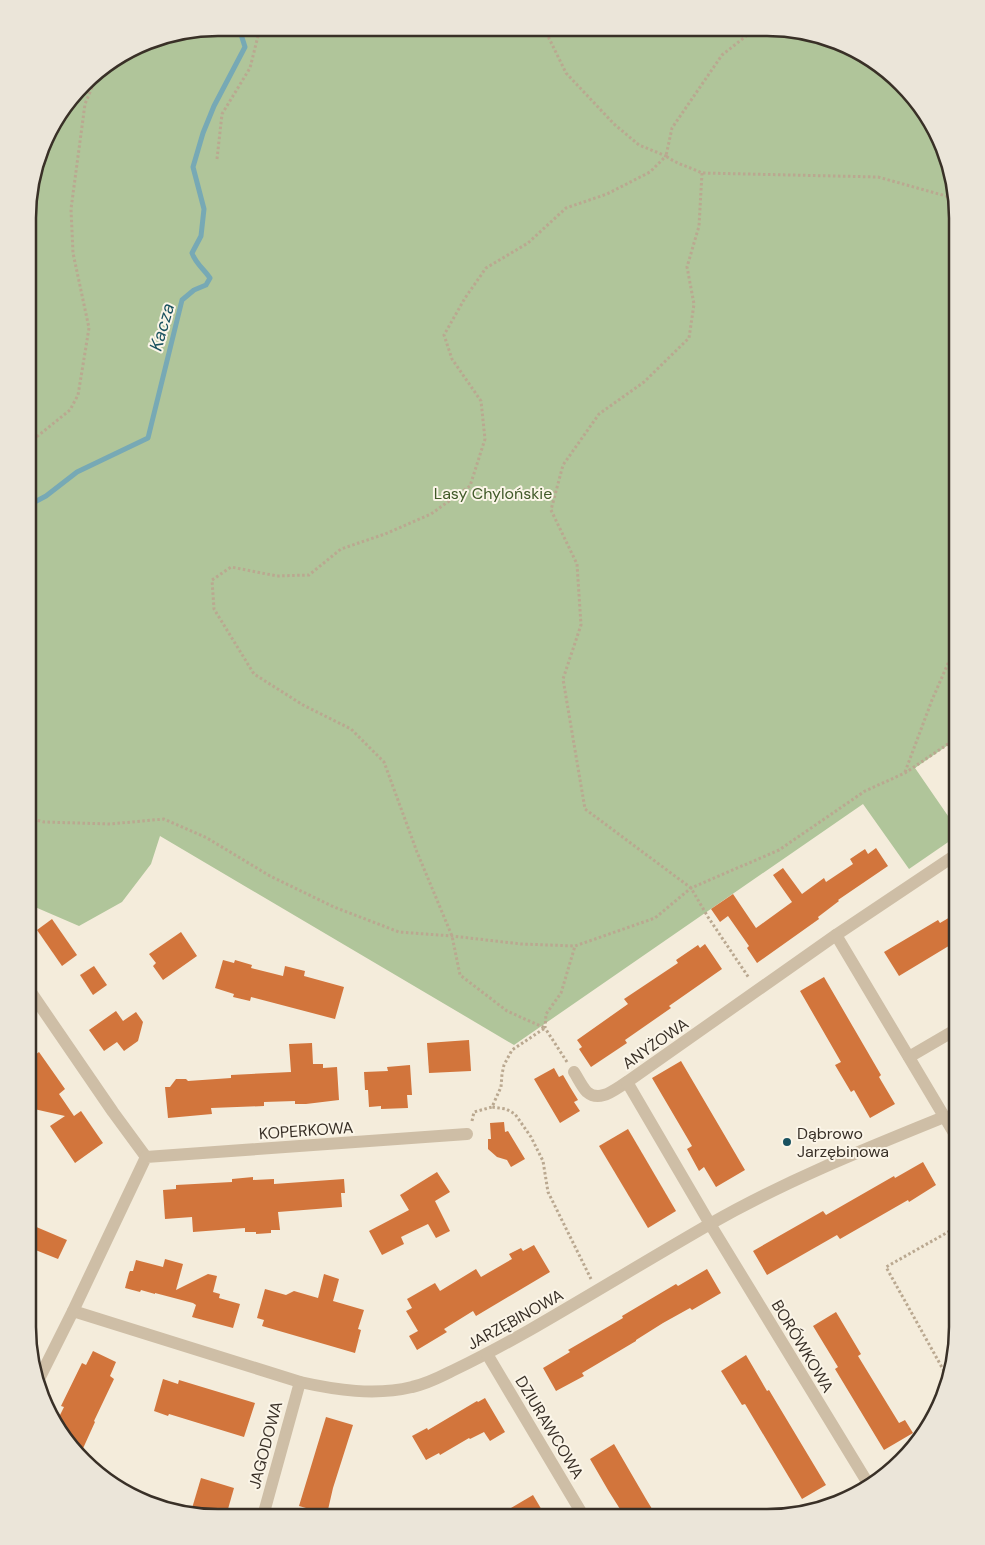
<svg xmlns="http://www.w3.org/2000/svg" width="985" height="1545" font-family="'DM Sans',sans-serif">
  <rect width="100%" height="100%" fill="#f4ecdb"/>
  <path fill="#b0c59a" d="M219 28 791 29 839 42 882 67 918 102 943 145 957 219V754L951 743 915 768 957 829V836L909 869 863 804 514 1045 160 836 151 864 122 902 79 926 28 904 29 194 47 134 92 75 146 42Z"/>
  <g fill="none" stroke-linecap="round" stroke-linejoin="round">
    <path stroke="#77a9b5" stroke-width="5" d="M29 505 46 496 77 472 148 438 182 300 194 290 206 285 210 278C203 268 196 264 192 253L201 236 204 209 193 167 203 133 214 106 245 47 239 28"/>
  </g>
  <g fill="#d2753c">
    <path d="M876 848 888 866 838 900 839 901 818 917 819 919 757 963 747 948 749 946 728 916 720 922 711 909 733 894 756 928 792 902 773 875 783 868 802 894 824 878 826 882 853 864 850 859 865 849 868 854Z"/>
    <path d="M957 913V941L899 976 884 952 938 920 940 923Z"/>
    <path d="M52 919 77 955 62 966 37 930Z"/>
    <path d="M181 932 197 956 163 980 153 966 156 963 149 954Z"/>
    <path d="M705 944 722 969 669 1006 671 1008 625 1040 627 1043 591 1067 579 1049 582 1047 577 1040 628 1004 624 999 678 963 676 960 698 945 700 948Z"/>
    <path d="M223 960 234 963 235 960 252 965 251 968 283 976 285 966 305 971 304 976 344 987 335 1019 251 997 250 1001 233 997 234 994 215 988Z"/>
    <path d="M94 966 107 985 93 995 80 975Z"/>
    <path d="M824 977 881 1075 879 1077 895 1104 870 1118 854 1090 851 1092 835 1065 841 1062 800 991Z"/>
    <path d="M116 1011 123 1021 136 1012 143 1022 138 1041 124 1051 117 1042 104 1051 89 1030Z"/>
    <path d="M469 1040 471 1071 429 1073 427 1043Z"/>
    <path d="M312 1043 313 1064H323V1068L337 1067 339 1100 306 1104H295V1101L264 1102V1106L211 1108 212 1114 168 1118 165 1087H170L176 1079H186L188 1081 231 1078V1075L291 1072 289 1044Z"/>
    <path d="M39 1052 65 1089 59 1094 74 1116 81 1111 103 1143 75 1163 50 1126 65 1116 34 1109 28 1100V1060Z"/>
    <path d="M681 1061 745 1170 716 1187 704 1167 699 1171 687 1149 692 1146 652 1078Z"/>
    <path d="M410 1065 412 1095H407L408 1108 381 1109V1106L369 1107 368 1090H365L364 1072 388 1071 387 1067Z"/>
    <path d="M554 1068 559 1077 563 1075 570 1087 578 1100 574 1102 580 1111 560 1123 534 1079Z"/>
    <path d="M504 1122 505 1132 508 1131 525 1159 511 1167 507 1160 497 1157 488 1149V1139H491L490 1123Z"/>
    <path d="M628 1129 676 1211 648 1228 599 1146Z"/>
    <path d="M923 1162 936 1185 909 1202 908 1200 840 1239 837 1235 767 1275 753 1251 823 1211 826 1215 894 1176 895 1178Z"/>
    <path d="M437 1172 450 1192 435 1201 450 1231 436 1238 428 1224 401 1237 404 1244 382 1255 369 1231 409 1210 400 1195Z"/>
    <path d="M253 1177V1180L274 1179V1184L344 1179 345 1193H341L342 1207 278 1212 280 1230H271V1233L256 1234V1232H245V1228L193 1232 192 1217 165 1219 163 1190 176 1189V1185L232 1182V1179Z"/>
    <path d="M34 1226 67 1240 58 1259 28 1247V1240Z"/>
    <path d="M534 1245 550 1272 476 1316 473 1311 444 1329 447 1332 417 1350 409 1336 418 1331 406 1311 412 1308 407 1299 435 1283 440 1291 476 1269 481 1277 512 1259 509 1254 521 1248 523 1251Z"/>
    <path d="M165 1259 183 1264 176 1290 208 1274 217 1276 213 1292 220 1294 219 1298 240 1304 233 1328 192 1317 196 1305 193 1303 155 1293V1294L141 1290 140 1292 125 1288 129 1273 130 1271H133L136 1260 163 1267Z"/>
    <path d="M707 1269 721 1293 692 1310 690 1308 663 1323 636 1340V1341L582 1373 584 1376 556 1391 543 1368 570 1352 568 1350 623 1318 622 1316 676 1284 678 1286Z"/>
    <path d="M324 1274 339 1279 333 1301 364 1310 358 1329 361 1330 355 1353 262 1326 264 1320 257 1318 265 1289 286 1295 294 1291 318 1298Z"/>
    <path d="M836 1312 861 1354 858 1356 899 1423 905 1420 913 1433 884 1450 835 1369 838 1367 813 1326Z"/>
    <path d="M93 1351 116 1362 110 1376 114 1379 94 1421 95 1422 80 1455 67 1443 56 1423 64 1407 61 1406 82 1363 86 1365Z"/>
    <path d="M746 1355 767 1391 769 1390 826 1485 802 1499 745 1404 742 1405 721 1371Z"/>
    <path d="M163 1379 178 1384 179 1380 255 1403 244 1437 169 1414 168 1416 154 1411Z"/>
    <path d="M485 1398 505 1432 490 1441 484 1432 470 1439 469 1438 440 1455 439 1453 426 1460 412 1436 427 1428 428 1430 477 1401 478 1402Z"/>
    <path d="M326 1417 353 1425 333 1488 327 1514 299 1506Z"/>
    <path d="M614 1444 646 1499 657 1517H625L608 1490 590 1459Z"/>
    <path d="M201 1478 234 1488 226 1516 190 1515Z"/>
    <path d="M533 1495 546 1517H496Z"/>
  </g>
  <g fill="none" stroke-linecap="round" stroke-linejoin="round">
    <g stroke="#baa890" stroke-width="3" stroke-dasharray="2.5 2.5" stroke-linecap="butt">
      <path d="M544 28 566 73 614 124 639 145 666 156 650 172 607 194 566 208 528 243 486 268 465 298 444 335 452 359 481 401 485 439 470 486 431 514 385 534 341 549 309 575 277 576 231 567 212 580 214 609 254 674 303 705 351 729 384 762 417 852 452 936 460 975 507 1011 545 1028 512 1050 504 1065 502 1074 501 1087 492 1107 506 1109 515 1114 531 1137 543 1161 548 1192 591 1279"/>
      <path d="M755 29 722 55 672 128 666 156C676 164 690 167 702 173L878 177 953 198"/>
      <path d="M217 159 222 114 250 68 260 28"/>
      <path d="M702 173 699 226 687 267 694 304 689 338 644 382 599 414 563 465 551 510 577 564 581 625 563 679 585 809 691 888 708 917 749 978"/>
      <path d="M29 443 70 410 78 395 81 377 89 328 73 253 71 209 85 104 99 71"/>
      <path d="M953 728 957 734"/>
      <path d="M905 772 932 700 957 643"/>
      <path d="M28 818 44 822 110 824 164 819 207 838 270 876 334 907 399 932 452 936 521 944 575 946 655 918 691 888 779 850 865 791 905 773 951 742 957 740"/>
      <path d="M567 1062 545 1028 546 1014 561 993 575 946"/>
      <path d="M472 1121 474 1112 492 1107"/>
      <path d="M949 1380 886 1267 957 1227"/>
    </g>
    <g stroke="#cebea6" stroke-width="12">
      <path d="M836 935 957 1138"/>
      <path d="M28 988 113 1112 146 1157"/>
      <path d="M909 1057 957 1029"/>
      <path d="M574 1072C578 1078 582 1087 587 1092 600 1103 615 1089 627 1082"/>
      <path d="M73 1311 300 1382C336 1390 375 1396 412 1387 427 1384 440 1377 454 1370 479 1358 503 1345 528 1331 589 1296 649 1259 710 1224 785 1181 865 1149 944 1117"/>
      <path d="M487 1354 584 1517"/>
      <path d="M38 1381 73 1311 146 1157 467 1134"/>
      <path d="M869 1485 710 1224 627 1082 836 935 957 854"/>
      <path d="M263 1516 300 1382"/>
    </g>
  </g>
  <circle fill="#19515f" stroke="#fbf5e8" stroke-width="2" cx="787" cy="1142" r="5"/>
  <g text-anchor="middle" stroke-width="4" stroke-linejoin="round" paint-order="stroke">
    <g font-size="16" fill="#415a29" stroke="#fbf5e8">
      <text x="493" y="499">Lasy Chylońskie</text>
    </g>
    <g font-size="16" fill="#393027" stroke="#fbf5e8">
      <text transform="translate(655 1043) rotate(-35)" y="6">ANYŻOWA</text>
      <text transform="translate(306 1130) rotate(-4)" y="6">KOPERKOWA</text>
      <text transform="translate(515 1319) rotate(-29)" y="6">JARZĘBINOWA</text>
      <text transform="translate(803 1346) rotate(59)" y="6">BORÓWKOWA</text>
      <text transform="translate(550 1427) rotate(59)" y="6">DZIURAWCOWA</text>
      <text transform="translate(265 1445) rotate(-75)" y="6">JAGODOWA</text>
    </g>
    <g font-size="16" fill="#393027" stroke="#fbf5e8" text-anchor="start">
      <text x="797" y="1139">Dąbrowo<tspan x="797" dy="18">Jarzębinowa</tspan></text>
    </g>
    <g font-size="18" font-style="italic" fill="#19515f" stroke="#fbf5e8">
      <text transform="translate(162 327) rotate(-74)" y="6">Kacza</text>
    </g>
  </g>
  <path d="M0 0H985V1545H0ZM218 36H767A182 182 0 0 1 949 218V1327A182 182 0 0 1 767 1509H218A182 182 0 0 1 36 1327V218A182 182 0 0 1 218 36Z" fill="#ebe5d9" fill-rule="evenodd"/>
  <path fill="none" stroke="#393027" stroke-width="2.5" d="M218 36H767A182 182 0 0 1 949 218V1327A182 182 0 0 1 767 1509H218A182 182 0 0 1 36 1327V218A182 182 0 0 1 218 36Z"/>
</svg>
